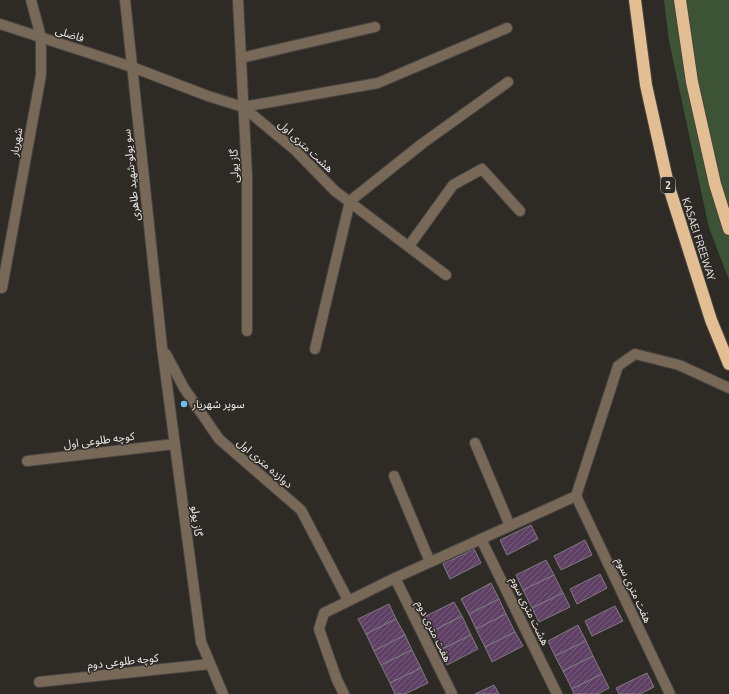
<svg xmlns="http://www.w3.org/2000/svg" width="729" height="694" font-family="Ubuntu,'Noto Sans Arabic',sans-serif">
  <defs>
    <pattern id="building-hatch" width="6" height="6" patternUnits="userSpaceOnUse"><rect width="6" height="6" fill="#604166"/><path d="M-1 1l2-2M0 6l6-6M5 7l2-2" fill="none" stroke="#775c7c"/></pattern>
  </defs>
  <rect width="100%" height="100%" fill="#2e2a26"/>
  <path fill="#3c5435" d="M664 0H729V280L709 228 669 41Z"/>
  <g fill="url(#building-hatch)" stroke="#807b81">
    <path d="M531 525 538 539 507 555 500 540Z"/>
    <path d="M585 540 592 555 561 570 554 556Z"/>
    <path d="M474 549 481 563 450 579 443 564Z"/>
    <path d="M546 560 554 575 523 590 516 575Z"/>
    <path d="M600 574 607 588 577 604 570 589Z"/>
    <path d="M554 575 563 593 532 608 523 590Z"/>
    <path d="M491 583 499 599 469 614 461 599Z"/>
    <path d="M563 593 570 607 539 622 532 608Z"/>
    <path d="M499 599 506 614 476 629 469 614Z"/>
    <path d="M454 602 462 616 431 632 424 617Z"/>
    <path d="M389 604 396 619 366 634 358 619Z"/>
    <path d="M615 606 623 621 592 636 585 621Z"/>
    <path d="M506 614 515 632 485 647 476 629Z"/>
    <path d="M462 616 471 635 440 650 431 632Z"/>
    <path d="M396 619 405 635 374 651 366 634Z"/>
    <path d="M578 625 586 641 555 656 548 641Z"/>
    <path d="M515 632 523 646 492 662 485 647Z"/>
    <path d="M405 635 412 650 381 665 374 651Z"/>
    <path d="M471 635 478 649 447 665 440 650Z"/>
    <path d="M586 641 593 656 563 671 555 656Z"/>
    <path d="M412 650 421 668 390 683 381 665Z"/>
    <path d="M593 656 602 674 572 689 563 671Z"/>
    <path d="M421 668 428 683 405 694H395L390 683Z"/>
    <path d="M647 673 654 687 640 694H619L616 688Z"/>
    <path d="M602 674 609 688 598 694H574L572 689Z"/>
    <path d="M494 685 499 694H475Z"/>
  </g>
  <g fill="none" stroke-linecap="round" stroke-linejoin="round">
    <defs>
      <g id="minor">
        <path d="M125 0 162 347 201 642 223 694"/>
        <path d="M238 0 247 176V331"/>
        <path d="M0 24 132 67 208 96 243 107 295 150 335 191 446 275"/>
        <path d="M241 58 375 27"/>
        <path d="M243 107 378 83 507 28"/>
        <path d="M409 246 453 185 482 169 520 211"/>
        <path d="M2 288 41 75V37L31 0"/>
        <path d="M315 349 350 201 423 143 508 82"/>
        <path d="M166 354 184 388 219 439 301 510 348 600"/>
        <path d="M475 443 510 526"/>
        <path d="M27 461 175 444"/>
        <path d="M394 476 430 562"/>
        <path d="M576 496 670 694"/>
        <path d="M481 539 557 694"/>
        <path d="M395 578 452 694"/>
        <path d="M39 682 210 664"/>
        <path d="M344 694 337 680 319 629 324 613 395 578 576 496 618 366 635 354 679 365 729 388"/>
      </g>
      <g id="highway">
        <path d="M635 0 646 85 668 184 711 320 729 364"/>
        <path d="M680 0 692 82 715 184 729 229"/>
      </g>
    </defs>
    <use href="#minor" stroke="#484541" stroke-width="12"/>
    <use href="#highway" stroke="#484541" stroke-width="14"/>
    <use href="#minor" stroke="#776857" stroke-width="10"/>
    <use href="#highway" stroke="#e3be92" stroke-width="12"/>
  </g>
  <circle fill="#67c4ef" stroke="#2e2a26" stroke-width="1.5" cx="184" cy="404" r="4"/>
  <g text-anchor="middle" stroke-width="3" stroke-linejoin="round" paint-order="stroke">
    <rect fill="#2e2a26" stroke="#b2afac" stroke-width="1" x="661" y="177" width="14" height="16" rx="3"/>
    <g font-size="10" font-weight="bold" fill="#ebe8e6">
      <text x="668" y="189">2</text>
    </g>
    <g font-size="11" fill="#ebe8e6" stroke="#2e2a26">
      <text transform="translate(70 34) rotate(18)" y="4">فاضلی</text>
      <text transform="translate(16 142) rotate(-80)" y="4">شهریار</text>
      <text transform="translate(306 146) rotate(43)" y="4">هشت متری اول</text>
      <text transform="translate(234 166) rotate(-92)" y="4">گاز یولی</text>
      <text transform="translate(131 175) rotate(-96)" y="4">سو یولو-شهید طاهری</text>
      <text transform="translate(699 239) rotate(72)" y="4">KASAEI FREEWAY</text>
      <text transform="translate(99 440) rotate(-7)" y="4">کوچه طلوعی اول</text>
      <text transform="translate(265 463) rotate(41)" y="4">دوازده متری اول</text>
      <text transform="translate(197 521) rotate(83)" y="4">گاز یولو</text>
      <text transform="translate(634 590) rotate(65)" y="4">هفت متری سوم</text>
      <text transform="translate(530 611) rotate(64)" y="4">هشت متری سوم</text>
      <text transform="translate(434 631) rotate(64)" y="4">هفت متری دوم</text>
      <text transform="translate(123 661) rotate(-6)" y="4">کوچه طلوعی دوم</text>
    </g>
    <g font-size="11" fill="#ebe8e6" stroke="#2e2a26" text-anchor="start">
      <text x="192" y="408">سوپر شهریار</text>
    </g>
  </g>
</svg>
